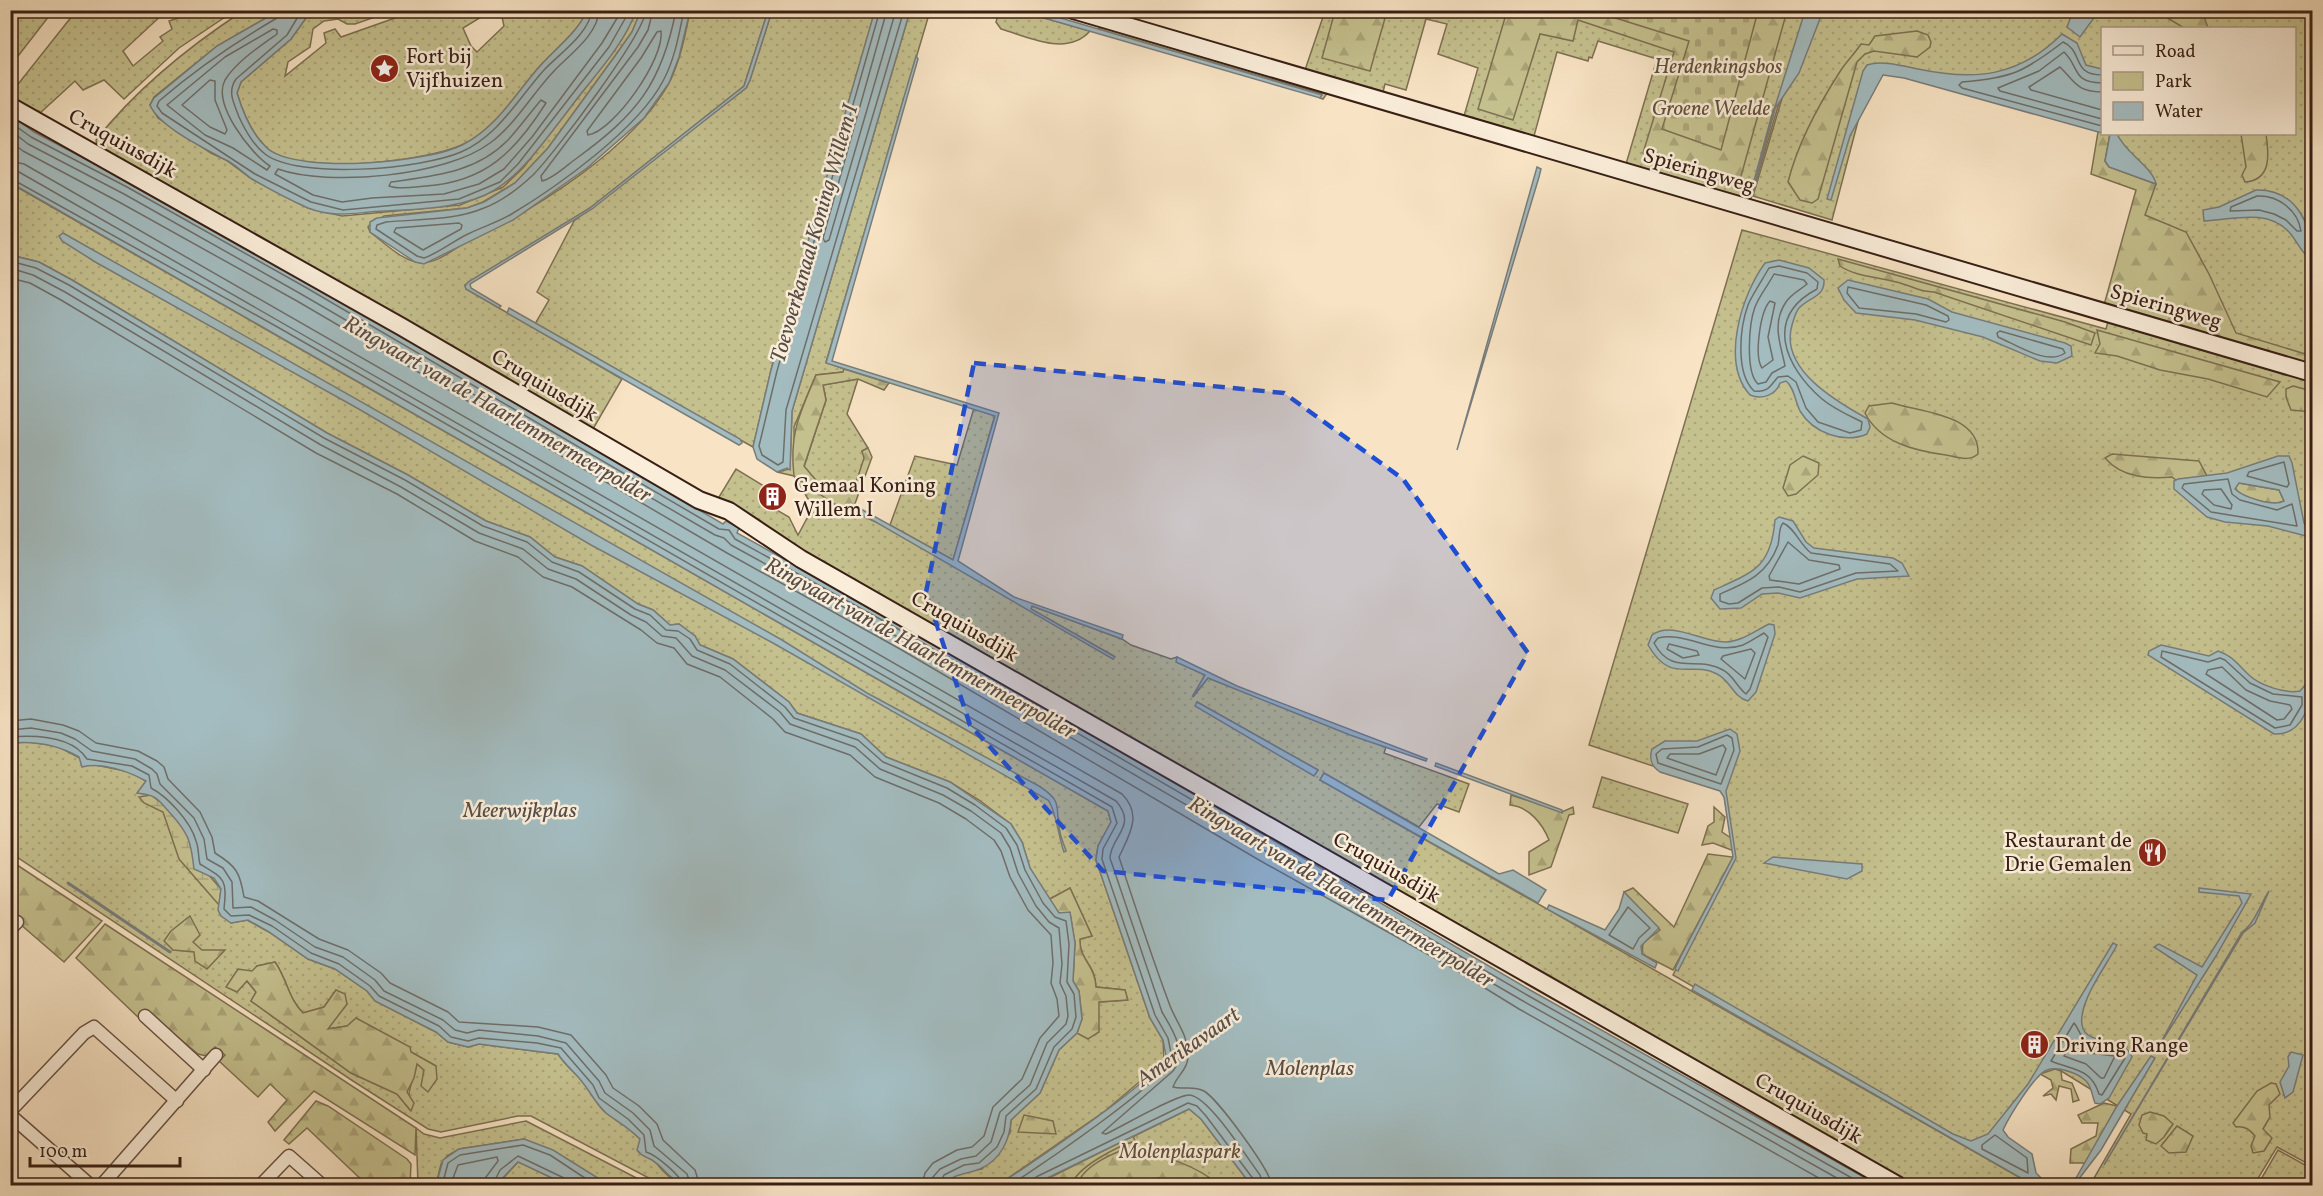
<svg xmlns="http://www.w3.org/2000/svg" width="2323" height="1196" font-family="Vollkorn,serif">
  <defs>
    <pattern id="green-dots" width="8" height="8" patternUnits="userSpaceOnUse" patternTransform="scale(1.5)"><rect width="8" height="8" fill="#c5c18f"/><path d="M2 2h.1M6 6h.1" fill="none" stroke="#aaa57a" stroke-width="1.8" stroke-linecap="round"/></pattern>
    <pattern id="forest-firs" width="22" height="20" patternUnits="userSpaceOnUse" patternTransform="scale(1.5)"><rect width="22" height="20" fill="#c5c18f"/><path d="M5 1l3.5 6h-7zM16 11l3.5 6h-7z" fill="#aaa57a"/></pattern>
    <pattern id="wetland-marsh" width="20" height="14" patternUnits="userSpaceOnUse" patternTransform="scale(1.5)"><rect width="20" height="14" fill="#c5c18f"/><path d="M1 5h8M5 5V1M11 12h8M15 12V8" fill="none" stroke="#aaa57a"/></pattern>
    <pattern id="cemetery-stones" width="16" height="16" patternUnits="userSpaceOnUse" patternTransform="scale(1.5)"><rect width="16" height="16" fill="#c5c18f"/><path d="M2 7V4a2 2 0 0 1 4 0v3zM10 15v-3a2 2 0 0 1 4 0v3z" fill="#aaa57a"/></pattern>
  </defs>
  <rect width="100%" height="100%" fill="#f8e4c5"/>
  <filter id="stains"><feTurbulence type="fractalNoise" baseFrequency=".00333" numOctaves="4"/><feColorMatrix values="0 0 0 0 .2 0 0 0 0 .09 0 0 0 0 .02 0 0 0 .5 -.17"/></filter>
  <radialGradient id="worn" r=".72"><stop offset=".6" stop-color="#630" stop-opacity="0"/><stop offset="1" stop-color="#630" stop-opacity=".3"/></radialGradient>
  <g fill="url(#green-dots)" stroke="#7e7052" stroke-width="1.5" fill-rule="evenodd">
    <path d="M11 10 53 11 11 65 10 11Z"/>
    <path d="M76 11H166L123 51 133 66 163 41 160 37 172 29 169 21 200 11H234L179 48 124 99 104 80 83 90 75 81 40 113 11 96V93Z"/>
    <path d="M243 11H278L217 46 154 97 150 105 158 118 211 153 226 160 252 179 308 208 342 216 460 205 503 187 523 168 614 51 636 11H641L632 32 615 56 548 148 515 183 483 202 467 208 384 216 368 227 370 232C383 242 401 259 416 262 436 267 456 246 473 238 537 209 633 147 668 85 680 62 685 36 690 11H768L744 86 590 208 465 285 466 289 622 379 593 429 97 146 96 140C137 88 188 47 243 11Z"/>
    <path d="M311 11H392L355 24H347L338 19 324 21 313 29 310 47 288 62 285 76 326 43 324 33 335 29 341 37 395 18 406 11H491L463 28 471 46 477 52 504 26 502 17 509 11H587C577 33 556 48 540 66 517 92 498 125 468 142 432 162 301 176 268 149 252 135 243 113 237 93L241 82 291 39Z"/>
    <path d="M772 11H875L771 370 753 447 535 324 549 300 537 292 574 221 746 88 750 80Z"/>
    <path d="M910 11H930L826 362 844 369V372L816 375 794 427 795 476C824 500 857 513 891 529L1113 659 1114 656 1031 609 1032 606 1122 639 1131 645 1171 659 1177 657V662L1205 675 1193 697 1208 678 1386 747 1384 753 1469 784 1459 812 1437 804 1419 827 1324 773 1320 780 2033 1185H1908L716 502 736 469 767 488 761 501 789 517 798 535 813 507 794 476 777 472 790 469 792 411ZM1197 702 1318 770 1314 775 1196 706Z"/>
    <path d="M999 11H1020L1090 31C1067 57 1029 37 1001 29L996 22Z"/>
    <path d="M1325 11H1806L1750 202 1626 164 1657 59 1598 41 1592 58 1589 57 1588 61 1557 52 1534 136H1532L1464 116 1478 68 1438 54 1447 24 1426 19 1406 90 1385 84 1383 92 1305 70Z"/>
    <path d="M1808 11H2312V1166L2277 1147 2254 1185H2090L2131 1114 2045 1061 1980 1152 1673 975 1734 856 1723 789 1589 745 1742 230 2106 329 2146 179 2112 134H2294V28H2102V125L1872 68 1832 220 1753 196Z"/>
    <path d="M1103 26 1328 92 1323 99 1320 98 1322 94 1098 29Z"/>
    <path d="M10 183 1108 811 1111 822 1098 846 1096 860 1150 1018 1163 1040 1164 1061 1105 1111 998 1185H943C953 1174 967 1171 982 1169L1010 1133 1011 1120 1040 1093 1059 1050 1077 1033 1088 1039 1099 1002 1127 1000 1125 990 1096 987C1095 962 1079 961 1080 939L1092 936 1070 888 1048 900 1030 868 1022 842 1011 824 979 800 950 782 886 757 861 734 797 713 789 702 733 659 700 645 695 636 679 624 670 625 653 610 638 604 582 566 555 557 530 537 486 521 408 475 327 433 72 280 39 262 11 255Z"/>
    <path d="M858 379 847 414 868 448 862 451 865 457 856 483C825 495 824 490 804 467L826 400 823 385Z"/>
    <path d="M974 408 995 415 953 560 890 525 915 456 957 465Z"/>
    <path d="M29 742 57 746 91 764 130 772 146 781 138 793 151 795 162 802 215 878 231 923 247 920 269 932 308 959 335 969 367 991 375 1001 436 1032 448 1042 468 1047 479 1044 558 1054C565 1065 574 1072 583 1082 591 1092 595 1103 605 1112 616 1121 628 1126 638 1137 654 1156 657 1172 682 1185H662L531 1116H518L441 1132 428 1129 353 1081 11 853 10 743ZM275 962C287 979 288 998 303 1013L324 1007 336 990 347 1004 327 1029 347 1026 411 1052 436 1066 422 1086 424 1070 417 1063C413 1084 406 1088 410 1110L397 1094 351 1073 251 1001 256 992 247 981 257 966Z"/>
    <path d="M1602 777 1688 804 1678 833 1593 807Z"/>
    <path d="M1189 1109 1201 1119 1251 1185 1033 1186Z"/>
    <path d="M526 1121 650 1185H609L524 1139 459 1149 447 1156 441 1164 436 1185H418L416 1128 424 1134 440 1138Z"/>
    <path d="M2278 1150 2312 1169V1185L2257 1186Z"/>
    <path d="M518 1162 522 1163 554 1179H545L537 1185 496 1186Z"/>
  </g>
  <g fill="url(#forest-firs)" stroke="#7e7052" stroke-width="1.5">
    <path d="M1335 11H1387L1370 71 1322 58Z"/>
    <path d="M1507 11H1787L1738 187 1666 163 1661 158 1643 153 1674 52 1578 20 1573 41 1540 34 1513 120 1478 109Z"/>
    <path d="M2156 11H2202L2208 28H2184Z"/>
    <path d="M1917 31 1928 35 1931 42 1930 47 1917 57 1874 51 1865 54 1857 62 1818 199 1812 203 1800 200 1788 182C1798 142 1819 104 1841 70 1847 61 1855 53 1861 44L1869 45 1875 36Z"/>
    <path d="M2098 132 2110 134 2105 161 2109 167 2156 184 2145 215 2186 232 2209 274 2236 333 2312 356V366L2104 305 2136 190 2091 174Z"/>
    <path d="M2241 134H2266C2269 154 2272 180 2245 182L2242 175 2246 167Z"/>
    <path d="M1838 259 2065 322 2095 333 2091 345 1934 292C1916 291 1918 288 1903 284 1883 277 1858 278 1840 266Z"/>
    <path d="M2097 330 2280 382 2267 397 2208 379 2160 370 2117 356 2095 353 2100 344Z"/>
    <path d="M844 369 889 383 884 390 858 379 823 385 826 400 804 466C824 490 825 495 856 483L864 458 862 451 868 448 872 457 853 509 834 504 794 476C789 433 800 413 816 375L843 372Z"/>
    <path d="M2293 386 2312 391V412L2291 410 2286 397V389Z"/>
    <path d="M1892 403C1920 412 1980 414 1978 454 1969 462 1957 457 1946 455 1916 451 1880 443 1865 413L1869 406Z"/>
    <path d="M2112 454 2199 461 2207 476 2176 480 2172 477C2149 479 2122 478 2105 458Z"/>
    <path d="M1803 456 1819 463 1818 475 1796 494 1788 496 1783 488 1790 465Z"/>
    <path d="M2239 483 2279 490 2284 501C2273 507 2239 498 2235 487Z"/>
    <path d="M1511 795 1562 812 1573 807 1574 814 1569 815 1551 867 1529 875V852L1549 840C1542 823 1529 807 1510 805Z"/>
    <path d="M1714 807 1725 817 1722 832 1731 838 1734 851 1713 843 1702 845 1708 826 1714 822Z"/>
    <path d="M1708 854 1733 857 1673 970 1642 954 1643 943 1660 930 1624 892 1633 888 1674 927Z"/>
    <path d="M11 861 102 921 64 962 20 924 22 922 14 916 11 920Z"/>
    <path d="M1070 888 1092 936 1080 939C1079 960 1095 964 1096 987L1125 990 1128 1000 1099 1002V1032L1088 1039 1077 1033 1082 1019 1079 991 1073 981 1075 943 1070 913H1059L1048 900Z"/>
    <path d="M190 916 200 935 193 942 202 950H225L207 969 195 961 194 952 173 950 164 941 171 931Z"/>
    <path d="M105 924 416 1128 415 1155 314 1091 275 1131 268 1122 287 1100 270 1084 258 1097 219 1061 225 1055 215 1047 206 1056 198 1054 146 1011 139 1018 76 958Z"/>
    <path d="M275 962C287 979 288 998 303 1013L324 1007 336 990 345 994 347 1004 328 1029 347 1026 356 1018 410 1047 411 1052 436 1066 437 1079 428 1092 421 1086 424 1070 417 1064 414 1078 407 1092 414 1103 411 1111 397 1094 351 1073 251 1001 256 992 247 981 237 992 226 987 238 969 252 971 257 966Z"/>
    <path d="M2055 1069 2061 1071 2062 1080 2072 1083 2079 1100 2073 1102 2071 1089 2059 1086 2056 1100 2051 1094 2043 1096 2053 1088 2051 1080 2040 1074Z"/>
    <path d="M2271 1083 2276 1084 2280 1094 2269 1105 2270 1117 2263 1129 2272 1138 2264 1151 2253 1153 2251 1146 2255 1136C2249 1129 2245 1126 2236 1127L2233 1123 2257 1091Z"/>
    <path d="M316 1101 328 1106 407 1159 411 1164 410 1185H367L307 1128 289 1144 284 1140Z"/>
    <path d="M2104 1103 2117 1106 2086 1163H2070L2071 1149 2096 1136 2098 1123H2082L2078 1115Z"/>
    <path d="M2150 1112 2164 1116 2173 1124 2164 1137 2156 1144 2146 1140 2147 1134 2143 1133 2139 1125 2142 1115Z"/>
    <path d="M1024 1115 1053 1121 1056 1134 1018 1132Z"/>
    <path d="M2177 1126 2193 1136 2186 1152 2169 1153 2161 1146Z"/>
    <path d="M1133 1136 1135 1141C1118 1146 1075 1168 1072 1185L1033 1186Z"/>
    <path d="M1132 1148C1160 1154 1198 1166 1219 1185H1173L1159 1178 1113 1185H1078C1081 1167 1115 1151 1132 1148Z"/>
  </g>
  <path fill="url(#wetland-marsh)" stroke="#7e7052" stroke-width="1.5" d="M151 795 172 811 188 831 199 864 221 889 219 905 179 859 163 812 144 803 139 797Z"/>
  <path fill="url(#cemetery-stones)" stroke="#7e7052" stroke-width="1.5" d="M1593 11H1758L1721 150 1662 129 1689 41Z"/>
  <g fill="#a3bcc0" stroke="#787d7c" stroke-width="1.5" fill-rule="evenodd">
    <path d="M641 10 690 11 679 57 669 83 644 118 587 168 513 220 424 264 415 262 370 232V222L377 218 467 208 484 202 515 183 548 148 615 56 632 32Z"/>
    <path d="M875 10 910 11 792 411 790 470 787 468 777 472 757 459 753 447 771 370Z"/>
    <path d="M278 11H311L291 39 241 82 237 93C243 113 252 135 268 149 300 174 429 163 464 144 497 127 516 93 540 66 556 48 577 33 587 11H636C623 47 593 77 570 108 505 194 495 207 384 211 356 212 337 219 308 208 290 200 269 189 252 179 243 173 236 165 226 160 206 149 159 127 150 105L154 98 217 46Z"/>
    <path d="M768 11H772L750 80 746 88 592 209 470 284 471 288 501 306 499 308 466 289 465 286 468 282 590 208 744 86Z"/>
    <path d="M1020 11H1037L1322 95 1320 98Z"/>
    <path d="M1805 11H1823L1799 73 1774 110Z"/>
    <path d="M2073 11H2099L2080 37 2067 27Z"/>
    <path d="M2062 34 2077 43 2086 65 2102 69V133L1904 78 1883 75 1850 136 1831 200 1827 199 1863 71 1867 65C1882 60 1903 66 1918 69 1975 81 2019 77 2062 34Z"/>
    <path d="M916 56 918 59 832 361 999 413 958 561 1014 597 1123 635 1122 639 1032 606 1031 609 1115 657 1113 659 860 513 861 509 953 560 995 416 826 363Z"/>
    <path d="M11 115 34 132 130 182 308 282 723 524 726 521 739 528 737 533 912 630 1530 990 1878 1185H1251L1201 1119 1189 1109 1033 1185H998C1026 1167 1157 1080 1166 1056L1163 1040 1150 1018 1096 860 1098 846 1111 822 1108 811 11 183Z"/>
    <path d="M2107 134H2117C2126 154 2152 166 2156 184L2109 167 2105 161 2110 134Z"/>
    <path d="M1537 167 1541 169 1539 177 1457 450Z"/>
    <path d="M2256 190C2297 189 2313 226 2312 261 2303 255 2297 241 2289 232 2266 208 2233 220 2204 221L2203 210 2219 207Z"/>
    <path d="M63 233 782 640 867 693 1039 786C1065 803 1054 807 1060 832 1061 838 1064 844 1066 851L1064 852C1059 839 1055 807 1048 800L773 643 591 545 357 408 97 263 62 241 59 236Z"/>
    <path d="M10 255 39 262 72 280 327 433 408 475 486 521 530 537 555 557 582 566 638 604 653 610 670 625 679 624 695 636 700 645 733 659 789 702 797 713 861 734 886 757 950 782 1011 824 1022 842 1030 868 1059 913 1070 912 1075 943 1073 981 1079 991 1082 1019 1077 1033 1059 1050 1040 1093 1011 1120C1010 1139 1001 1159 982 1168 968 1175 955 1172 943 1185H682C670 1179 663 1167 652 1160 645 1156 642 1157 637 1150L640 1139C629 1128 618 1122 606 1113 596 1104 591 1093 583 1083 575 1072 565 1065 558 1054L479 1044 468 1047 448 1042 436 1032 375 1001 367 991 335 969 308 959 269 932 248 920 231 923 221 916 218 910 221 889 214 878 194 869C191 842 189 834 171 814 158 800 158 795 137 793L146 781C128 771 102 762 82 767L79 757C57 744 35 741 11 743Z"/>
    <path d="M1779 260 1809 268 1824 280C1825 297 1809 297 1799 308 1795 313 1794 319 1792 325 1779 369 1837 402 1868 419L1870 427 1867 434C1844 444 1813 433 1800 411 1795 401 1794 387 1786 381L1780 383C1776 395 1762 400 1750 395 1720 362 1742 294 1765 263Z"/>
    <path d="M1848 280 1928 299 1952 312 2065 343 2071 346 2072 356 2057 363 2040 361 1983 337 1915 320 1856 313 1844 300 1838 288Z"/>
    <path d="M509 308 740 439 742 443 739 445 507 313Z"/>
    <path d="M2278 456H2289L2292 463 2304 523 2308 530 2306 536 2268 526 2225 522 2207 517 2174 489V481L2178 479 2227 473ZM2239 483 2279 490 2284 501C2273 507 2243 497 2235 489Z"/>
    <path d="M1779 517 1793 521 1806 542 1814 548 1893 558 1902 563 1909 576 1857 579 1800 598 1778 593 1762 594 1741 608 1720 609 1711 598 1714 590C1753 572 1771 568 1775 520Z"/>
    <path d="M1769 624 1774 625 1775 634 1756 692 1748 701C1734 698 1730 680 1717 674 1690 660 1671 685 1648 645L1652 635C1672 620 1703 643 1726 642 1742 641 1755 631 1769 624Z"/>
    <path d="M2161 645 2209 656 2218 651C2233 656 2238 665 2249 675 2259 685 2285 694 2300 691L2312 677C2313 701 2303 736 2274 734L2148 655 2149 651Z"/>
    <path d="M1177 657 1237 686 1427 759 1426 761 1350 735 1208 678 1192 697 1205 675 1176 662Z"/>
    <path d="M1197 702 1318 770 1314 776 1195 706Z"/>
    <path d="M1730 729 1737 734 1740 751 1726 791 1736 858 1678 971 1675 969 1681 956 1733 857 1724 797 1720 791 1660 772C1651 766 1649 759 1652 749L1665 741H1697Z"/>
    <path d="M1436 763 1562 810V813L1435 766Z"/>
    <path d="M1324 773 1499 874 1513 870 1546 890 1538 903 1320 780Z"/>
    <path d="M1773 857 1862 864V871L1847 879 1764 863Z"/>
    <path d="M2199 888 2251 894 2216 956 2159 1046 2197 975 2154 947 2159 944 2202 967 2242 903 2239 896 2199 892Z"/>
    <path d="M2269 891 2255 923 2243 933 2104 1165 2242 932C2255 923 2260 905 2269 891Z"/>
    <path d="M1624 892 1659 928 1641 946 1642 954 1657 963 1655 968 1547 909 1549 905 1605 930 1619 909Z"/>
    <path d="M2113 943 2117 945C2106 966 2085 993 2082 1016 2077 1051 2123 1032 2132 1057L2109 1098 2100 1104 2095 1103C2092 1096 2092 1087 2086 1081 2078 1073 2058 1066 2047 1070 2035 1074 2009 1117 2003 1130L2008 1137 2032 1154 2036 1173 2048 1185H2033L1692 990 1695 984 1953 1134 1971 1141 1988 1134 2028 1084Z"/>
    <path d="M2291 1052 2303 1055 2293 1092 2285 1098 2280 1082 2289 1066 2288 1057Z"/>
    <path d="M2151 1056 2155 1058 2101 1150 2078 1180 2076 1178 2117 1106Z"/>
    <path d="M524 1139 553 1150 609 1185H567L518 1162 496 1185H436L443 1160 459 1149Z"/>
  </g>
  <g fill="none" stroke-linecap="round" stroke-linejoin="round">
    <g stroke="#6e6e6a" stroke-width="1.5">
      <path d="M280 10 277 18C234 43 196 69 159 101L157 106 162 113 255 174 311 202 343 210 459 199 500 182 518 164 609 47 630 10"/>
      <path d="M302 10 287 35 236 79C227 92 234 103 239 117 245 130 253 145 265 154 299 180 422 169 461 152 498 136 518 99 544 70 559 54 589 34 592 10"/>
      <path d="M599 10C598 35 569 55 554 71 532 94 515 125 490 143 447 176 328 187 278 169L275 174 313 195 342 202 372 198 444 194 479 184 504 169 532 137 602 43 622 10"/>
      <path d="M646 10C644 35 554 154 533 175 518 189 503 201 484 208 453 221 419 219 386 222L377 225 376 229 417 256 424 258C439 253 453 241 468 234 482 227 496 223 510 215 557 187 638 129 663 81 675 59 679 34 684 10"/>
      <path d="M653 10 648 30 638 47 541 176 542 181C553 179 567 165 577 158 636 115 662 84 676 10"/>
      <path d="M880 10 777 371 759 446 762 455 778 465 783 462 786 410 904 10"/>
      <path d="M887 10 823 238 825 242 829 240 896 10"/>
      <path d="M273 29 277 30V34C260 46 236 62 225 80 212 104 251 154 270 166L267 170 233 148 205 135 167 105 225 57Z"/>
      <path d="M661 31C665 58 614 131 588 135L587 131 641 58 657 32Z"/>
      <path d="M2102 75C2071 75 2084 51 2063 42 2024 72 2012 78 1962 82L1959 85 1962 88 2102 126"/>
      <path d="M210 80 215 81V100L227 130 225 134 210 127 182 105Z"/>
      <path d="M2102 83C2071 82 2080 67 2064 52L2039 71 1998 88 2000 91 2102 119"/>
      <path d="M2102 92C2076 91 2076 83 2060 67L2029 87 2031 90 2102 110"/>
      <path d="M541 100 546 103C515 152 485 182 426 186 414 187 399 190 389 186L391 182C433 176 476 173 508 140 520 127 530 113 541 100Z"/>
      <path d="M10 122 31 137 127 187 305 287 719 529 729 530 735 539 909 635 1527 995 1866 1186"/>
      <path d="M10 130 28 144 124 194 301 294 715 535 724 538 731 545 905 641 1523 1001 1851 1186"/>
      <path d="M10 141 23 151 119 202 297 301 727 553 900 649 1259 860 1454 969 1519 1009 1833 1186"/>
      <path d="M10 161 24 164 1122 794C1143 815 1129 835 1119 857 1135 906 1151 955 1169 1003 1175 1021 1188 1034 1188 1054 1189 1069 1177 1075 1173 1087 1182 1090 1193 1085 1204 1091 1217 1098 1271 1171 1272 1186"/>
      <path d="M10 170 19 172 1116 801C1138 826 1111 836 1110 858L1162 1012C1172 1029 1188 1052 1173 1071L1102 1133 1106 1134C1121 1127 1177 1094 1190 1095 1210 1098 1247 1158 1260 1175L1263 1186"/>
      <path d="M10 178 281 329 1112 807 1117 823 1103 849 1102 859 1155 1015 1168 1038 1172 1058C1163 1083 1038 1167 1009 1186"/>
      <path d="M2257 196C2278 195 2298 210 2301 231H2297L2286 220 2274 214 2259 210 2230 211 2231 207Z"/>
      <path d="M459 223 462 225 461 229 423 250 394 232 396 228Z"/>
      <path d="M10 261 36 268 69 285 324 438 405 480 483 526 527 542 552 562 579 572 635 609 650 615 666 630 678 631 690 639 697 650 730 664 785 707 794 718 858 740 883 762 947 788 975 805 1006 828 1017 845 1025 870 1043 903 1055 917 1066 921 1069 944 1067 982 1074 994 1076 1017 1072 1029 1054 1047 1036 1089 1006 1116 1004 1132 997 1147 979 1163 964 1165 944 1175 939 1186"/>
      <path d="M1779 266 1807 273 1818 282 1817 289C1764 317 1784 366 1822 399 1834 409 1848 415 1862 422L1861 430 1850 433 1818 422 1806 408 1796 382 1788 376 1778 377C1770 386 1768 393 1754 391 1735 373 1740 327 1748 305 1751 297 1764 277 1769 268Z"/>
      <path d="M10 268 33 275 65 292 321 445 401 487 479 533 523 549 548 569 576 579 631 615 646 622 662 636 676 638 692 656 725 670 780 712 790 724 855 747 880 769 943 795 971 811 1001 833 1010 848 1018 873 1036 906 1049 922 1059 928 1062 964 1060 983 1066 996 1068 1016 1066 1024 1047 1043 1030 1085 1000 1112 991 1142 976 1156 961 1159 940 1169 933 1177 931 1186"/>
      <path d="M1774 274 1804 280 1807 284C1800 290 1791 294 1786 302 1771 324 1781 345 1785 366L1772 373 1766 382 1758 384C1745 372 1749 323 1755 307 1759 296 1769 284 1774 274Z"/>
      <path d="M10 278 30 283 61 300 316 453 397 494 475 541 518 557 543 577 572 587 641 630 657 643 674 648 687 664 720 677 773 719 785 732 850 755 875 777 939 803 966 819 994 840 1001 851 1010 877 1028 910 1051 935 1053 963 1051 983 1057 999 1059 1016 1040 1038 1022 1079 993 1107 984 1136 972 1147 957 1150 933 1163 925 1173 922 1186"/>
      <path d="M1848 287 1926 305 1948 316 1949 320 1946 322 1916 314 1859 308 1847 293Z"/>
      <path d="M1770 301 1775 303 1768 337 1773 360 1762 368C1754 356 1760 312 1770 301Z"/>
      <path d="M2000 331 2063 349 2065 353C2047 366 2015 344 1998 337L1997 333Z"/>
      <path d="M2284 462 2289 484 2287 487 2247 476 2249 472Z"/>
      <path d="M2228 479 2232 494 2240 500 2277 510 2292 504 2297 526 2211 512 2182 488 2184 484Z"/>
      <path d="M2221 489 2232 505 2231 509 2214 505 2202 494 2204 490Z"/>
      <path d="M1783 523C1795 528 1800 545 1811 553L1890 564 1898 571 1856 573 1800 592 1779 587 1762 588 1738 603 1729 604 1720 601V594C1746 583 1767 575 1778 545 1780 537 1778 529 1783 523Z"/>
      <path d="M1788 542 1809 560 1839 565 1840 569 1799 584 1770 580 1769 576Z"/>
      <path d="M1764 633 1768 637 1750 689 1746 694C1737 687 1733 675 1723 670 1698 655 1672 677 1654 643L1658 638C1687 631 1713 656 1743 645 1750 642 1757 637 1764 633Z"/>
      <path d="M1669 644 1697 651 1699 655 1683 658 1667 649Z"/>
      <path d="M1751 649 1755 653 1745 679 1721 659 1723 656Z"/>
      <path d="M2162 651 2208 662 2220 658 2225 660 2250 683 2273 694 2302 697V705L2290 725 2275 728 2161 657Z"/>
      <path d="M2222 667 2246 690 2270 701 2290 705 2292 709 2284 719 2277 720 2206 674 2208 670Z"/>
      <path d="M10 721 31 719 63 725 79 731 96 743 138 751 157 761 164 767 168 779 200 812 212 837 215 853C236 866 240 872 244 897L258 901 319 939 348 950 381 973 390 983 448 1012 459 1022 538 1027 571 1035 606 1075 613 1088 639 1106 657 1124 663 1140 695 1170 700 1186"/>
      <path d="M10 730 31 728 61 733 75 739 92 751 135 759 152 769 157 774 160 784 194 818 204 839 207 859 223 868 232 882 233 908 251 907 275 920 315 947 343 957 375 980 384 991 443 1020 455 1030 467 1033 479 1030 538 1036 566 1043 599 1081 605 1093 633 1113 650 1130 654 1146 687 1174 691 1186"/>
      <path d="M1727 735 1732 738 1734 750 1721 784 1658 763 1656 754 1662 749 1698 747Z"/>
      <path d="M10 737C35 735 72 736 87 759L132 766 149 775 151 788C168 797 191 822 196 841 199 848 198 857 200 864 225 879 227 879 224 909L231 916 249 915 272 926 311 953 339 964 370 986 379 996 439 1026 451 1037 468 1041 479 1038 537 1043 561 1048 593 1085 599 1098 628 1119 644 1135 646 1152C656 1155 682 1176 683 1186"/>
      <path d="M1723 745 1726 749 1716 775 1667 758 1670 754H1699Z"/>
      <path d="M1628 907 1650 928 1639 938 1633 949 1609 935Z"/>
      <path d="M2074 1023C2080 1030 2081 1041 2091 1046 2103 1050 2114 1045 2124 1053L2125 1058 2102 1095 2099 1094C2091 1068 2072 1070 2051 1061Z"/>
      <path d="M2073 1040 2089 1053 2115 1056 2104 1078H2101L2086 1064 2064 1056Z"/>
      <path d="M1995 1135 2027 1158 2028 1173 1982 1149V1145Z"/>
      <path d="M442 1186 448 1163 460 1155 523 1145 550 1155 597 1186"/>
      <path d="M450 1186 458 1165 497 1157 498 1161 486 1177 484 1186"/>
      <path d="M492 1186 500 1170 518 1156 564 1178 568 1186"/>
      <path d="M1032 1186 1036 1177 1188 1103 1197 1106 1206 1116 1254 1180 1255 1186"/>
    </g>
    <g stroke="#787d7c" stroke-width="3">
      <path d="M1752 191 1774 110"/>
      <path d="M68 883 170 952"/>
    </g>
    <defs>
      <g id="street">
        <path d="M10 929 17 922"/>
        <path d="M145 1016 204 1070"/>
        <path d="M10 1111 84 1033 94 1027 177 1101"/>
        <path d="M10 1115 91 1186"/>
        <path d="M101 1186 216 1055"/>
        <path d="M260 1186 289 1156 323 1186"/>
      </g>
      <g id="secondary">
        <path d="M1073 10 2312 373"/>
        <path d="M10 106 402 327 699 500 729 511 801 559 1899 1186"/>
      </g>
    </defs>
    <use href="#street" stroke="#685041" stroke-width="15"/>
    <use href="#secondary" stroke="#381f15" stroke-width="20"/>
    <use href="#street" stroke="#faedd9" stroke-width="12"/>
    <use href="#secondary" stroke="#faedd9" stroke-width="16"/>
  </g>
  <path fill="#1d4ed8" fill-opacity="0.2" stroke="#1d4ed8" stroke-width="4.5" stroke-dasharray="12 8" stroke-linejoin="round" d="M974 363 1284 393 1403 479 1528 653 1388 900 1103 871 970 725 926 592Z"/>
  <defs>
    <symbol id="sight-disc" viewBox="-11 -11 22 22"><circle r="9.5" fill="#8f2418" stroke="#faedd9"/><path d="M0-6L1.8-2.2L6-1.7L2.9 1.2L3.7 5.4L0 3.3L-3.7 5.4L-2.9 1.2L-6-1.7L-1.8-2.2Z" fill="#fff"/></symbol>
    <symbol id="building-disc" viewBox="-11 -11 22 22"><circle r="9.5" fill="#8f2418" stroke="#faedd9"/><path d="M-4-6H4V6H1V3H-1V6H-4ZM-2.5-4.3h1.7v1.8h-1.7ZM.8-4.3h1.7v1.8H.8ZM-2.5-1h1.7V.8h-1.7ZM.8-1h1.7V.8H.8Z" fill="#fff"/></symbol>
    <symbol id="restaurant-disc" viewBox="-11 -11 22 22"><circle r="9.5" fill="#8f2418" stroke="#faedd9"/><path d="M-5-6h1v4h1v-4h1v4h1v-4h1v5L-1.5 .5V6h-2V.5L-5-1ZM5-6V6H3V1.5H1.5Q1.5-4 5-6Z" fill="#fff"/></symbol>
  </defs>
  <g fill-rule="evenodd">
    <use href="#sight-disc" x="368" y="52" width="33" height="33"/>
    <use href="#building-disc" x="756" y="480" width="33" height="33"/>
    <use href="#restaurant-disc" x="2136" y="836" width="33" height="33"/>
    <use href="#building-disc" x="2018" y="1028" width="33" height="33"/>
  </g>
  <g text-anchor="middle" stroke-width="5" stroke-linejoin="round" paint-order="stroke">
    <g font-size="21" fill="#381f15" stroke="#faedd9" text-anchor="start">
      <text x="406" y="63">Fort bij<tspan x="406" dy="24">Vijfhuizen</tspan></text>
      <text x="794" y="492">Gemaal Koning<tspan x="794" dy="24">Willem I</tspan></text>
      <text x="2132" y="847" text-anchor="end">Restaurant de<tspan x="2132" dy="24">Drie Gemalen</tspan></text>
      <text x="2055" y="1052">Driving Range</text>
    </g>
    <g font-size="21" font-style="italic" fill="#62503a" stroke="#faedd9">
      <text x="1718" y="73">Herdenkingsbos</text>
      <text x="1711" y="115">Groene Weelde</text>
      <text x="1180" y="1158">Molenplaspark</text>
    </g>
    <g font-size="21" fill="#381f15" stroke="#faedd9">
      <text transform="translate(123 143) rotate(29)" y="7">Cruquiusdijk</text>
      <text transform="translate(1699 170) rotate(16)" y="7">Spieringweg</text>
      <text transform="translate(2166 306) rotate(16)" y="7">Spieringweg</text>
      <text transform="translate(545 385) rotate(31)" y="7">Cruquiusdijk</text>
      <text transform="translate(965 626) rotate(30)" y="7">Cruquiusdijk</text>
      <text transform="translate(1387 867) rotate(30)" y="7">Cruquiusdijk</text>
      <text transform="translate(1809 1108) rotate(30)" y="7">Cruquiusdijk</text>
    </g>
    <g font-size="22" font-style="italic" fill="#584e48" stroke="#faedd9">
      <text transform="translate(813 233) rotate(-74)" y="8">Toevoerkanaal Koning Willem I</text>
      <text transform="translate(498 408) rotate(30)" y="8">Ringvaart van de Haarlemmermeerpolder</text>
      <text transform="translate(921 647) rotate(29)" y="8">Ringvaart van de Haarlemmermeerpolder</text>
      <text x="520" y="817">Meerwijkplas</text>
      <text transform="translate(1342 891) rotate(31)" y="8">Ringvaart van de Haarlemmermeerpolder</text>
      <text transform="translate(1187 1046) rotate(-35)" y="8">Amerikavaart</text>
      <text x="1310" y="1075">Molenplas</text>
    </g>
  </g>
  <rect width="2323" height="1196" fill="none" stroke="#f8e4c5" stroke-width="36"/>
  <rect x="12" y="12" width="2299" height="1172" fill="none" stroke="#381f15" stroke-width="3"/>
  <rect x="18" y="18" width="2287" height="1160" fill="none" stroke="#381f15" stroke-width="1.5"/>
  <rect x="2101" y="27" width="195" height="108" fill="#faedd9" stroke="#ac9b8b" stroke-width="1.5"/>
  <rect x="2113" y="46" width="30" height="9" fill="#faedd9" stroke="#ac9b8b" stroke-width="1.5"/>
  <text x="2155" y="57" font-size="18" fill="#381f15">Road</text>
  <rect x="2113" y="72" width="30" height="18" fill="#c5c18f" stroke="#ac9b8b" stroke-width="1.5"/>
  <text x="2155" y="87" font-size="18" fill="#381f15">Park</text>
  <rect x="2113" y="102" width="30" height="18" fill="#a3bcc0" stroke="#ac9b8b" stroke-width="1.5"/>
  <text x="2155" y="117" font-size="18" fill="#381f15">Water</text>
  <path d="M30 1157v9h150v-9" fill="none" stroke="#381f15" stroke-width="3"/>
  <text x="39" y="1157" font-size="18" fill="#381f15" stroke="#faedd9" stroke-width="4.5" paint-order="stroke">100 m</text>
  <rect width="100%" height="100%" filter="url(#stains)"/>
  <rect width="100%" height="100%" fill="url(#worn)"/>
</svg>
